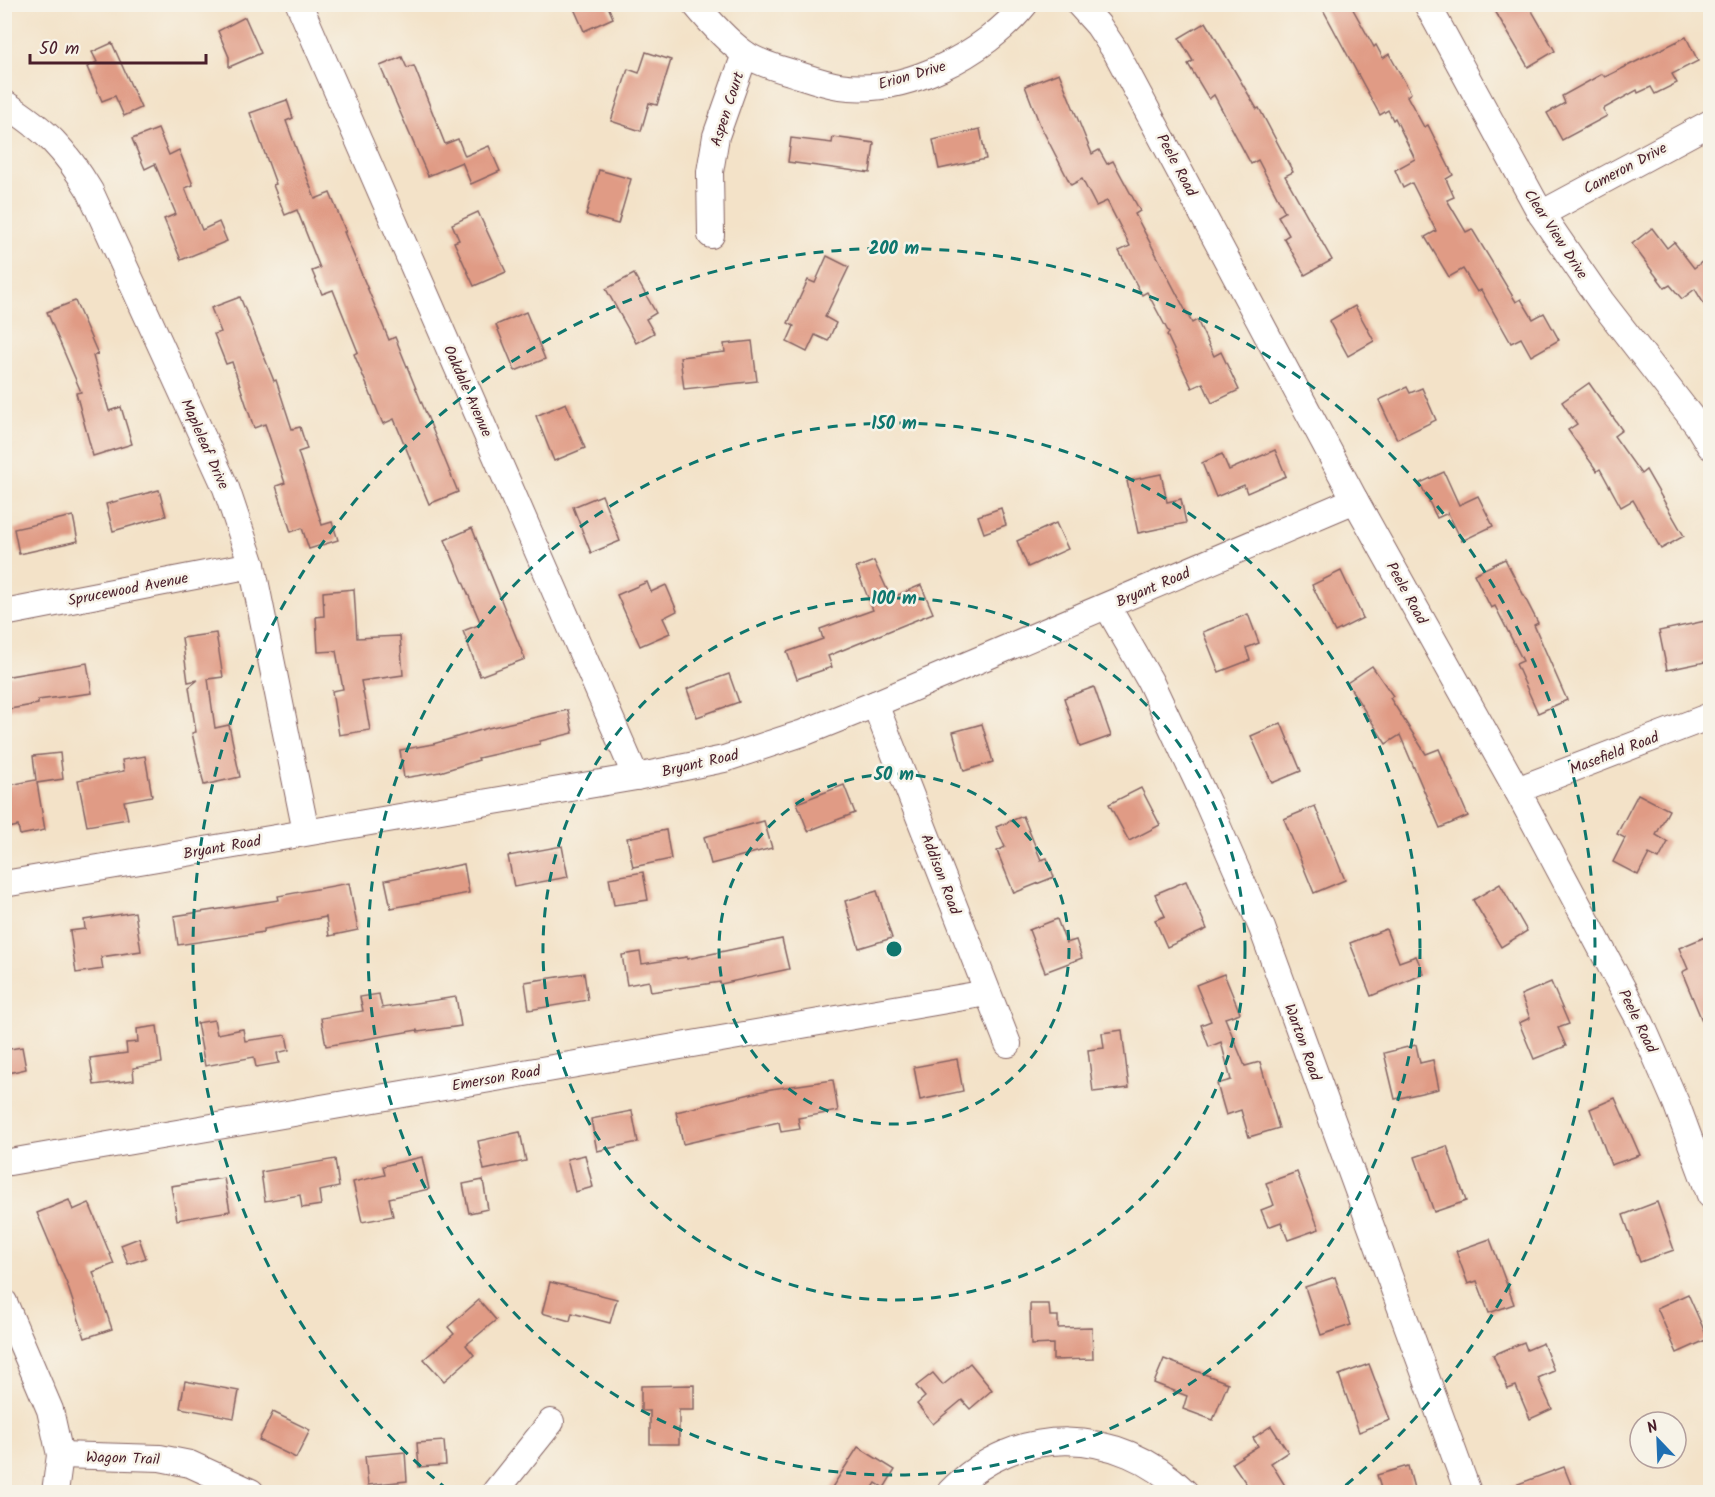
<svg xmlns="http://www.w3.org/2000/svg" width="1715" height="1497" font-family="Kalam,sans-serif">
  <rect width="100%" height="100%" fill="#f7f3e8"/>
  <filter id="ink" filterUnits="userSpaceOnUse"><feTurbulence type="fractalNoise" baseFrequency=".0167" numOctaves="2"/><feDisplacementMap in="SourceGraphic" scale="12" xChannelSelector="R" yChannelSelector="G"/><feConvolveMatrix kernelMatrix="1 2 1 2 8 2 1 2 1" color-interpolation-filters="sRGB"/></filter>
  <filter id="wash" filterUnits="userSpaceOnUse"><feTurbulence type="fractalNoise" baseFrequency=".008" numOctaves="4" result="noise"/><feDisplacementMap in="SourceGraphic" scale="24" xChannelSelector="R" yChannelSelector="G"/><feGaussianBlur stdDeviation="1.35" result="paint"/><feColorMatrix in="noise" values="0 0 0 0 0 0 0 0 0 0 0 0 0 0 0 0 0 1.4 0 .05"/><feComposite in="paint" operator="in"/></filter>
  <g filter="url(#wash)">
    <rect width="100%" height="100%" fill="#f3e2c8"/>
    <g id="blocks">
      <g fill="#e09b85">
        <path d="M572 4H607L613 18 584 31Z"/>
        <path d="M1320 4H1350L1374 47 1376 45 1383 58 1389 54 1411 93 1407 96 1424 127 1428 125 1453 175 1446 179 1454 197 1447 200 1466 232 1472 229 1516 302 1521 299 1533 319 1544 313 1559 340 1531 356 1521 338 1511 343 1481 290 1477 292 1463 269 1449 277 1425 237 1436 231 1412 183 1403 188 1395 170 1415 159 1395 118 1393 120 1388 110 1380 115Z"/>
        <path d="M1491 4H1528L1555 51 1528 67Z"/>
        <path d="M245 17 261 53 229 67V57L218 31Z"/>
        <path d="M1206 22 1257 109 1259 108 1293 172 1285 176 1332 260 1305 275 1284 238 1289 235 1278 216 1285 212 1258 160 1251 164 1214 95 1209 99 1188 64 1193 61 1179 38Z"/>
        <path d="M1686 37 1698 61 1672 74 1677 83 1655 94 1651 87 1638 93 1637 90 1603 109 1607 116 1562 140 1547 113 1565 103 1562 96 1602 74 1605 77Z"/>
        <path d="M112 43 141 108 124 116 115 96 102 101 87 67 97 62 92 52Z"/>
        <path d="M646 52 671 60 657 105 649 103 641 131 611 121 628 69 639 73Z"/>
        <path d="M402 57 407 68 414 66 445 144 458 139 465 156 489 146 500 171 471 184 462 162 428 176 380 66Z"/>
        <path d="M1059 73 1092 154 1099 150 1107 164 1113 161 1140 211 1135 214 1192 323 1197 320 1214 356 1221 352 1239 390 1212 403 1203 383 1192 388 1167 335 1169 333 1147 292 1142 295 1119 251 1130 246 1107 201 1096 206 1082 179 1071 185 1040 125 1025 86Z"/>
        <path d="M287 100 293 118 286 121 315 199 330 193 346 232H344L389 340 395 337 458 492 429 504 394 419 383 424 354 354 358 352 333 290 322 294 312 271 320 268 297 210 285 215 273 185 276 184 250 113Z"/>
        <path d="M158 129 169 155 179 150 193 185 185 188 202 230 219 222 227 241 181 260 164 219 176 214 155 164 145 169 132 139Z"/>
        <path d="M980 129 986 159 939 169 933 140Z"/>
        <path d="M833 137 874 143 870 173 788 162 791 138 832 143Z"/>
        <path d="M599 170 631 179 618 224 586 215Z"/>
        <path d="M478 212 506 272 474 286 454 242 459 240 452 224Z"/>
        <path d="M1652 228 1667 248 1674 242 1694 268 1703 261 1710 270V314L1695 289 1682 299 1670 285 1665 288 1632 244Z"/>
        <path d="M827 256 849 267 825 317 836 323 828 341 815 335 807 352 787 342 794 326 788 323 808 280 815 283Z"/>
        <path d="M634 274 656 313 646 319 654 333 636 343 606 289Z"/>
        <path d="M240 297 274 381 276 380 292 429 300 427 307 449 298 452 322 525 332 522 338 540 309 549 302 528 291 532 276 486 285 483 265 424 254 428 232 362 226 364 214 334 221 332 211 308Z"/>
        <path d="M75 301 98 354 93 356 109 411 121 407 132 444 93 456 76 393 81 392 47 312Z"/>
        <path d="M1355 306 1374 341 1348 356 1329 321Z"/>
        <path d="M526 312 545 359 515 371 496 325Z"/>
        <path d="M752 341 757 381 684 389 680 357 725 352 724 344Z"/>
        <path d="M1589 383 1622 430 1614 436 1641 474 1646 470 1684 536 1661 549 1633 500 1621 507 1600 469 1597 471 1568 430 1577 424 1562 402Z"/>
        <path d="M1407 387 1410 393 1422 388 1436 420 1397 439 1379 400Z"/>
        <path d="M566 403 585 448 554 461 536 416Z"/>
        <path d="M1275 450 1286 476 1247 493 1244 485 1216 497 1202 463 1222 454 1229 470Z"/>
        <path d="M1444 472 1459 505 1478 496 1493 526 1462 541 1448 513 1437 518 1420 483Z"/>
        <path d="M1161 474 1167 502 1181 499 1186 523 1138 533 1127 481Z"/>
        <path d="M159 490 166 516 113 531 106 504Z"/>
        <path d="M602 495 620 541 591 553 573 507Z"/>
        <path d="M1001 508 1006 525 984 533 978 516Z"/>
        <path d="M73 516 78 541 19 554 14 529Z"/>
        <path d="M1056 523 1068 549 1028 567 1017 541Z"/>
        <path d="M472 528 525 659 480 676 463 631 481 624 445 540Z"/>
        <path d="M1505 559 1538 623 1534 625 1567 700 1538 713 1516 664 1523 661 1495 606 1491 608 1474 574Z"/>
        <path d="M874 561 891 598 921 585 933 613 828 656 832 667 797 679 787 652 823 639 820 629 873 610 856 568Z"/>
        <path d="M1341 571 1363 618 1335 632 1312 585Z"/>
        <path d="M647 582 651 592 666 585 677 611 663 618 670 633 640 646 617 595Z"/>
        <path d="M354 589 357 638 400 636 403 675 361 681 370 730 339 735 332 691 343 689 336 651 318 652 316 617 324 616 323 592Z"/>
        <path d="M1248 614 1259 643 1246 648 1250 660 1219 672 1203 632Z"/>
        <path d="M1710 620V661L1667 670 1659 631Z"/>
        <path d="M216 633 223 677 208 679 215 728 229 725 240 777 204 785 192 733 196 732 189 687 198 680 188 682 182 638Z"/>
        <path d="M87 663 92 693 38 700V704L4 710V677Z"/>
        <path d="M1372 666 1393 696 1390 698 1426 754 1439 749 1468 816 1440 828 1400 735 1386 744 1347 683Z"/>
        <path d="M729 674 739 702 697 717 687 689Z"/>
        <path d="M1094 687 1111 736 1080 747 1064 698Z"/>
        <path d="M568 710 573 733 540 741V744L478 758 479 760 440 772 404 778 400 750 433 744 488 728Z"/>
        <path d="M1281 723 1301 771 1272 783 1251 736Z"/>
        <path d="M982 724 993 762 964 771 953 732Z"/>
        <path d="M60 753 63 779 37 783 45 830 20 835 18 826 4 829V786L36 780 33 756Z"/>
        <path d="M145 756 152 796 124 801 128 819 87 826 78 780 124 771 122 760Z"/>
        <path d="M844 785 855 813 808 831 797 803Z"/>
        <path d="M1141 788 1160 825 1129 841 1109 804Z"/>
        <path d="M1638 794 1669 810 1656 835 1668 842 1659 859 1649 854 1638 875 1613 862 1625 838 1617 834Z"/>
        <path d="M1315 806 1345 880 1314 893 1284 819Z"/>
        <path d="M1023 816 1041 860 1047 858 1054 877 1014 893 997 851 1005 847 996 827Z"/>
        <path d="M764 821 772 848 711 864 704 837Z"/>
        <path d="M666 830 671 859 633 867 627 838Z"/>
        <path d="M562 846 568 877 514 887 508 856Z"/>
        <path d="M464 864 469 893 391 908 385 880Z"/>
        <path d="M643 872 648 900 614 905 609 878Z"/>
        <path d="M1186 881 1207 929 1167 947 1155 920 1165 916 1155 894Z"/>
        <path d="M349 883 358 930 329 936 326 917 264 929V932L178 945 174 916 279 900 278 896Z"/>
        <path d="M1500 884 1527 931 1501 947 1473 900Z"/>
        <path d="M877 891 892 938 859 948 845 901Z"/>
        <path d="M135 912 141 951 101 957 103 969 76 973 70 931 85 929 84 920Z"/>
        <path d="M1057 919 1066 943 1076 940 1082 958 1045 972 1029 930Z"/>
        <path d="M1386 929 1399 962 1416 956 1424 974 1371 996 1350 943Z"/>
        <path d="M1710 935V1040L1682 972 1688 969 1679 948Z"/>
        <path d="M782 939 789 969 721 984 720 982 651 992 649 981 627 985 622 955 640 952 642 964 687 957V959Z"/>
        <path d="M584 973 588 1000 529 1010 525 982Z"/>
        <path d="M1224 974 1240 1013 1225 1018 1245 1066 1260 1062 1279 1128 1249 1137 1241 1110 1226 1115 1217 1084 1231 1080 1221 1042 1209 1047 1201 1025 1211 1021 1196 985Z"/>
        <path d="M1551 982 1569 1024 1558 1028 1566 1046 1534 1059 1519 1023 1530 1018 1521 995Z"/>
        <path d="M379 994 382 1008 456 997 461 1026 418 1032 417 1030 326 1046 321 1018 363 1011 360 997Z"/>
        <path d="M214 1020 217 1034 243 1029 245 1041 286 1035 289 1050 277 1053 279 1063 256 1067 254 1057 205 1066 197 1023Z"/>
        <path d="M157 1026 162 1063 133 1068 134 1080 94 1085 90 1058 127 1053 126 1043 138 1042 137 1029Z"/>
        <path d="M1122 1030 1129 1088 1093 1092 1088 1050 1104 1048 1102 1033Z"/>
        <path d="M1416 1045 1420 1063 1433 1060 1439 1089 1395 1099 1384 1053Z"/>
        <path d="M22 1047 26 1069 4 1074V1050Z"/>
        <path d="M957 1059 963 1091 920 1100 914 1067Z"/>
        <path d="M833 1080 838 1111 798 1118 800 1129 781 1132 779 1122 683 1144 676 1112 771 1089Z"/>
        <path d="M1615 1098 1640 1155 1611 1165 1590 1109Z"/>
        <path d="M632 1111 638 1142 597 1151 591 1119Z"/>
        <path d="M520 1132 526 1161 484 1170 478 1141Z"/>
        <path d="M1447 1146 1466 1201 1434 1212 1415 1157Z"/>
        <path d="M585 1155 593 1187 575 1192 567 1159Z"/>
        <path d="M422 1157 429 1189 389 1198 393 1216 362 1222 353 1182 385 1175 383 1166Z"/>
        <path d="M335 1159 339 1187 319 1191 321 1205 302 1208 300 1195 265 1201 261 1172Z"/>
        <path d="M1297 1172 1319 1229 1288 1240 1281 1222 1268 1227 1261 1210 1274 1205 1266 1183Z"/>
        <path d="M224 1178 230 1211 177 1220 171 1186Z"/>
        <path d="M483 1180 488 1209 469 1213 463 1184Z"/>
        <path d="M69 1200 73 1210 89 1203 114 1264 93 1272 112 1329 85 1338 67 1284 37 1213Z"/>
        <path d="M1657 1202 1674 1250 1640 1262 1623 1215Z"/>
        <path d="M139 1238 146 1258 128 1264 121 1245Z"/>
        <path d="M1490 1239 1514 1304 1489 1313 1477 1281 1468 1284 1456 1251Z"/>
        <path d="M1335 1277 1351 1325 1321 1335 1305 1287Z"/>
        <path d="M550 1282 617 1299 610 1323 572 1313 570 1321 542 1313Z"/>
        <path d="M1688 1294 1708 1339 1677 1353 1657 1308Z"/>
        <path d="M479 1300 496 1320 466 1345 474 1355 444 1381 424 1359 454 1334 448 1327Z"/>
        <path d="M1030 1304H1049L1050 1316H1058V1328L1092 1327 1093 1359 1053 1360V1344L1031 1345Z"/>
        <path d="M1524 1342 1527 1350 1543 1343 1554 1371 1538 1378 1552 1409 1530 1419 1516 1386 1508 1389 1493 1355Z"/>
        <path d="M1164 1359 1228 1383 1213 1420 1183 1409 1187 1396 1154 1383Z"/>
        <path d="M970 1363 992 1390 970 1409 962 1400 933 1424 917 1404 925 1397 916 1386 933 1373 943 1385Z"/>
        <path d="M1369 1364 1390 1420 1359 1432 1339 1375Z"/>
        <path d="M185 1381 239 1391 234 1418 180 1408Z"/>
        <path d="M694 1385V1410H679V1444H650V1411H641V1386Z"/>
        <path d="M273 1412 310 1430 296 1458 259 1440Z"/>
        <path d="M1271 1426 1288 1452 1271 1463 1289 1492H1252L1232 1463 1258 1446 1253 1438Z"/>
        <path d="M444 1441 446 1465 419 1467 417 1443Z"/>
        <path d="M858 1447 895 1470 884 1488 876 1483 870 1492H829Z"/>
        <path d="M405 1452 407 1481 368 1485 365 1456Z"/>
        <path d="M1408 1466 1415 1492H1382L1377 1475Z"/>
        <path d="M1564 1467 1574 1492H1502V1490Z"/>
      </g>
    </g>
  </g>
  <g filter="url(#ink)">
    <use href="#blocks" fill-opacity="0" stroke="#856362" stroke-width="1.5"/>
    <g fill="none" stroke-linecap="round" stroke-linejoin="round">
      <defs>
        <g id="minor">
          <path d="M299 4 636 777"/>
          <path d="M695 4C710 22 726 40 744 53 756 62 776 68 790 72 806 77 822 83 839 86 904 96 985 54 1025 4"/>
          <path d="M1079 4 1098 25 1116 52 1355 500 1517 790 1641 1023 1676 1103 1710 1195"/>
          <path d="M1427 4 1541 214 1601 301 1698 426 1710 446"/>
          <path d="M4 103C47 131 64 148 90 191L226 488 252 565 306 832"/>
          <path d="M1541 214 1710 123"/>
          <path d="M711 235 710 172 716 136 745 54"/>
          <path d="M1107 606 1150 681 1208 804 1262 928 1468 1492"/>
          <path d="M4 613 252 565"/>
          <path d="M875 704 1008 1044"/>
          <path d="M1517 790 1710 716"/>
          <path d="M4 884 636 777 724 759 803 733 875 704 1355 500"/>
          <path d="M4 1163 987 993"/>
          <path d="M4 1302 50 1410 60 1455 55 1492"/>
          <path d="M60 1455 160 1458 190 1464 251 1492"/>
          <path d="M495 1492 551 1422"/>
          <path d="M950 1492C1016 1423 1118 1426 1185 1492"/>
        </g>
      </defs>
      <use href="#minor" stroke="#856362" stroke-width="28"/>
      <use href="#minor" stroke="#fff" stroke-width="26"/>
    </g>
  </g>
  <g fill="none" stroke="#0f766e" stroke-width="3" stroke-dasharray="10 8">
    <circle cx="894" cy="949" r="175"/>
    <circle cx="894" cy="949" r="351"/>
    <circle cx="894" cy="949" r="526"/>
    <path d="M448 1490A701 701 0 1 1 1340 1490"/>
  </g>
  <g text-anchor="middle" stroke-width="5" stroke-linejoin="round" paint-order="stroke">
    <g font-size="15" fill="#4a1f2b" stroke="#f7f3e8">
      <text transform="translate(912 75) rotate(-16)" y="5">Erion Drive</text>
      <text transform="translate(727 109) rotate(-72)" y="5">Aspen Court</text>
      <text transform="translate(1177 165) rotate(62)" y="5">Peele Road</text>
      <text transform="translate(1625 168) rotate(-28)" y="5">Cameron Drive</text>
      <text transform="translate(1556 234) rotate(57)" y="5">Clear View Drive</text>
      <text transform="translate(468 391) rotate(66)" y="5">Oakdale Avenue</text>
      <text transform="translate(205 444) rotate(66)" y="5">Mapleleaf Drive</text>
      <text transform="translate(1153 587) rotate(-23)" y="5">Bryant Road</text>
      <text transform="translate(128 589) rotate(-11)" y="5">Sprucewood Avenue</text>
      <text transform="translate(1407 593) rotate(61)" y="5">Peele Road</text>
      <text transform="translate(1614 753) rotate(-21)" y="5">Masefield Road</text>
      <text transform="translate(700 763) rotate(-13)" y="5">Bryant Road</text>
      <text transform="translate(222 847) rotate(-10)" y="5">Bryant Road</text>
      <text transform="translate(941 874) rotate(69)" y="5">Addison Road</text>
      <text transform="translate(1638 1021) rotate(64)" y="5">Peele Road</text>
      <text transform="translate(1303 1042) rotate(70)" y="5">Warton Road</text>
      <text transform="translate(496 1078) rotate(-10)" y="5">Emerson Road</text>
      <text transform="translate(123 1458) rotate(2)" y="5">Wagon Trail</text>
    </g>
  </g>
  <circle cx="894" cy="949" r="9" fill="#0f766e" stroke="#f7f3e8" stroke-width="3"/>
  <g font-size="18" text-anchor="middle" font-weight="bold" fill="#0f766e" stroke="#f7f3e8" stroke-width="5" stroke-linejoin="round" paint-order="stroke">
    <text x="894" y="254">200 m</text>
    <text x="894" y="429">150 m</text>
    <text x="894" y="604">100 m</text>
    <text x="894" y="780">50 m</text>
  </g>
  <rect width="1715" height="1497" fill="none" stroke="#f7f3e8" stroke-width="24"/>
  <g transform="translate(1658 1440) rotate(337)"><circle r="28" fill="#f7f3e8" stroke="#b29e9c" stroke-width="1.5"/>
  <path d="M0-4.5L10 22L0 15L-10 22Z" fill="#1f6fb2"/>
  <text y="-9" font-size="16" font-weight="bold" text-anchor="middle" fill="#4a1f2b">N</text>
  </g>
  <path d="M30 54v9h176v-9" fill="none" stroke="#4a1f2b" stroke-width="3"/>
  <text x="39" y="54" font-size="18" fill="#4a1f2b" stroke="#f7f3e8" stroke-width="4.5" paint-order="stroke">50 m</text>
</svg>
